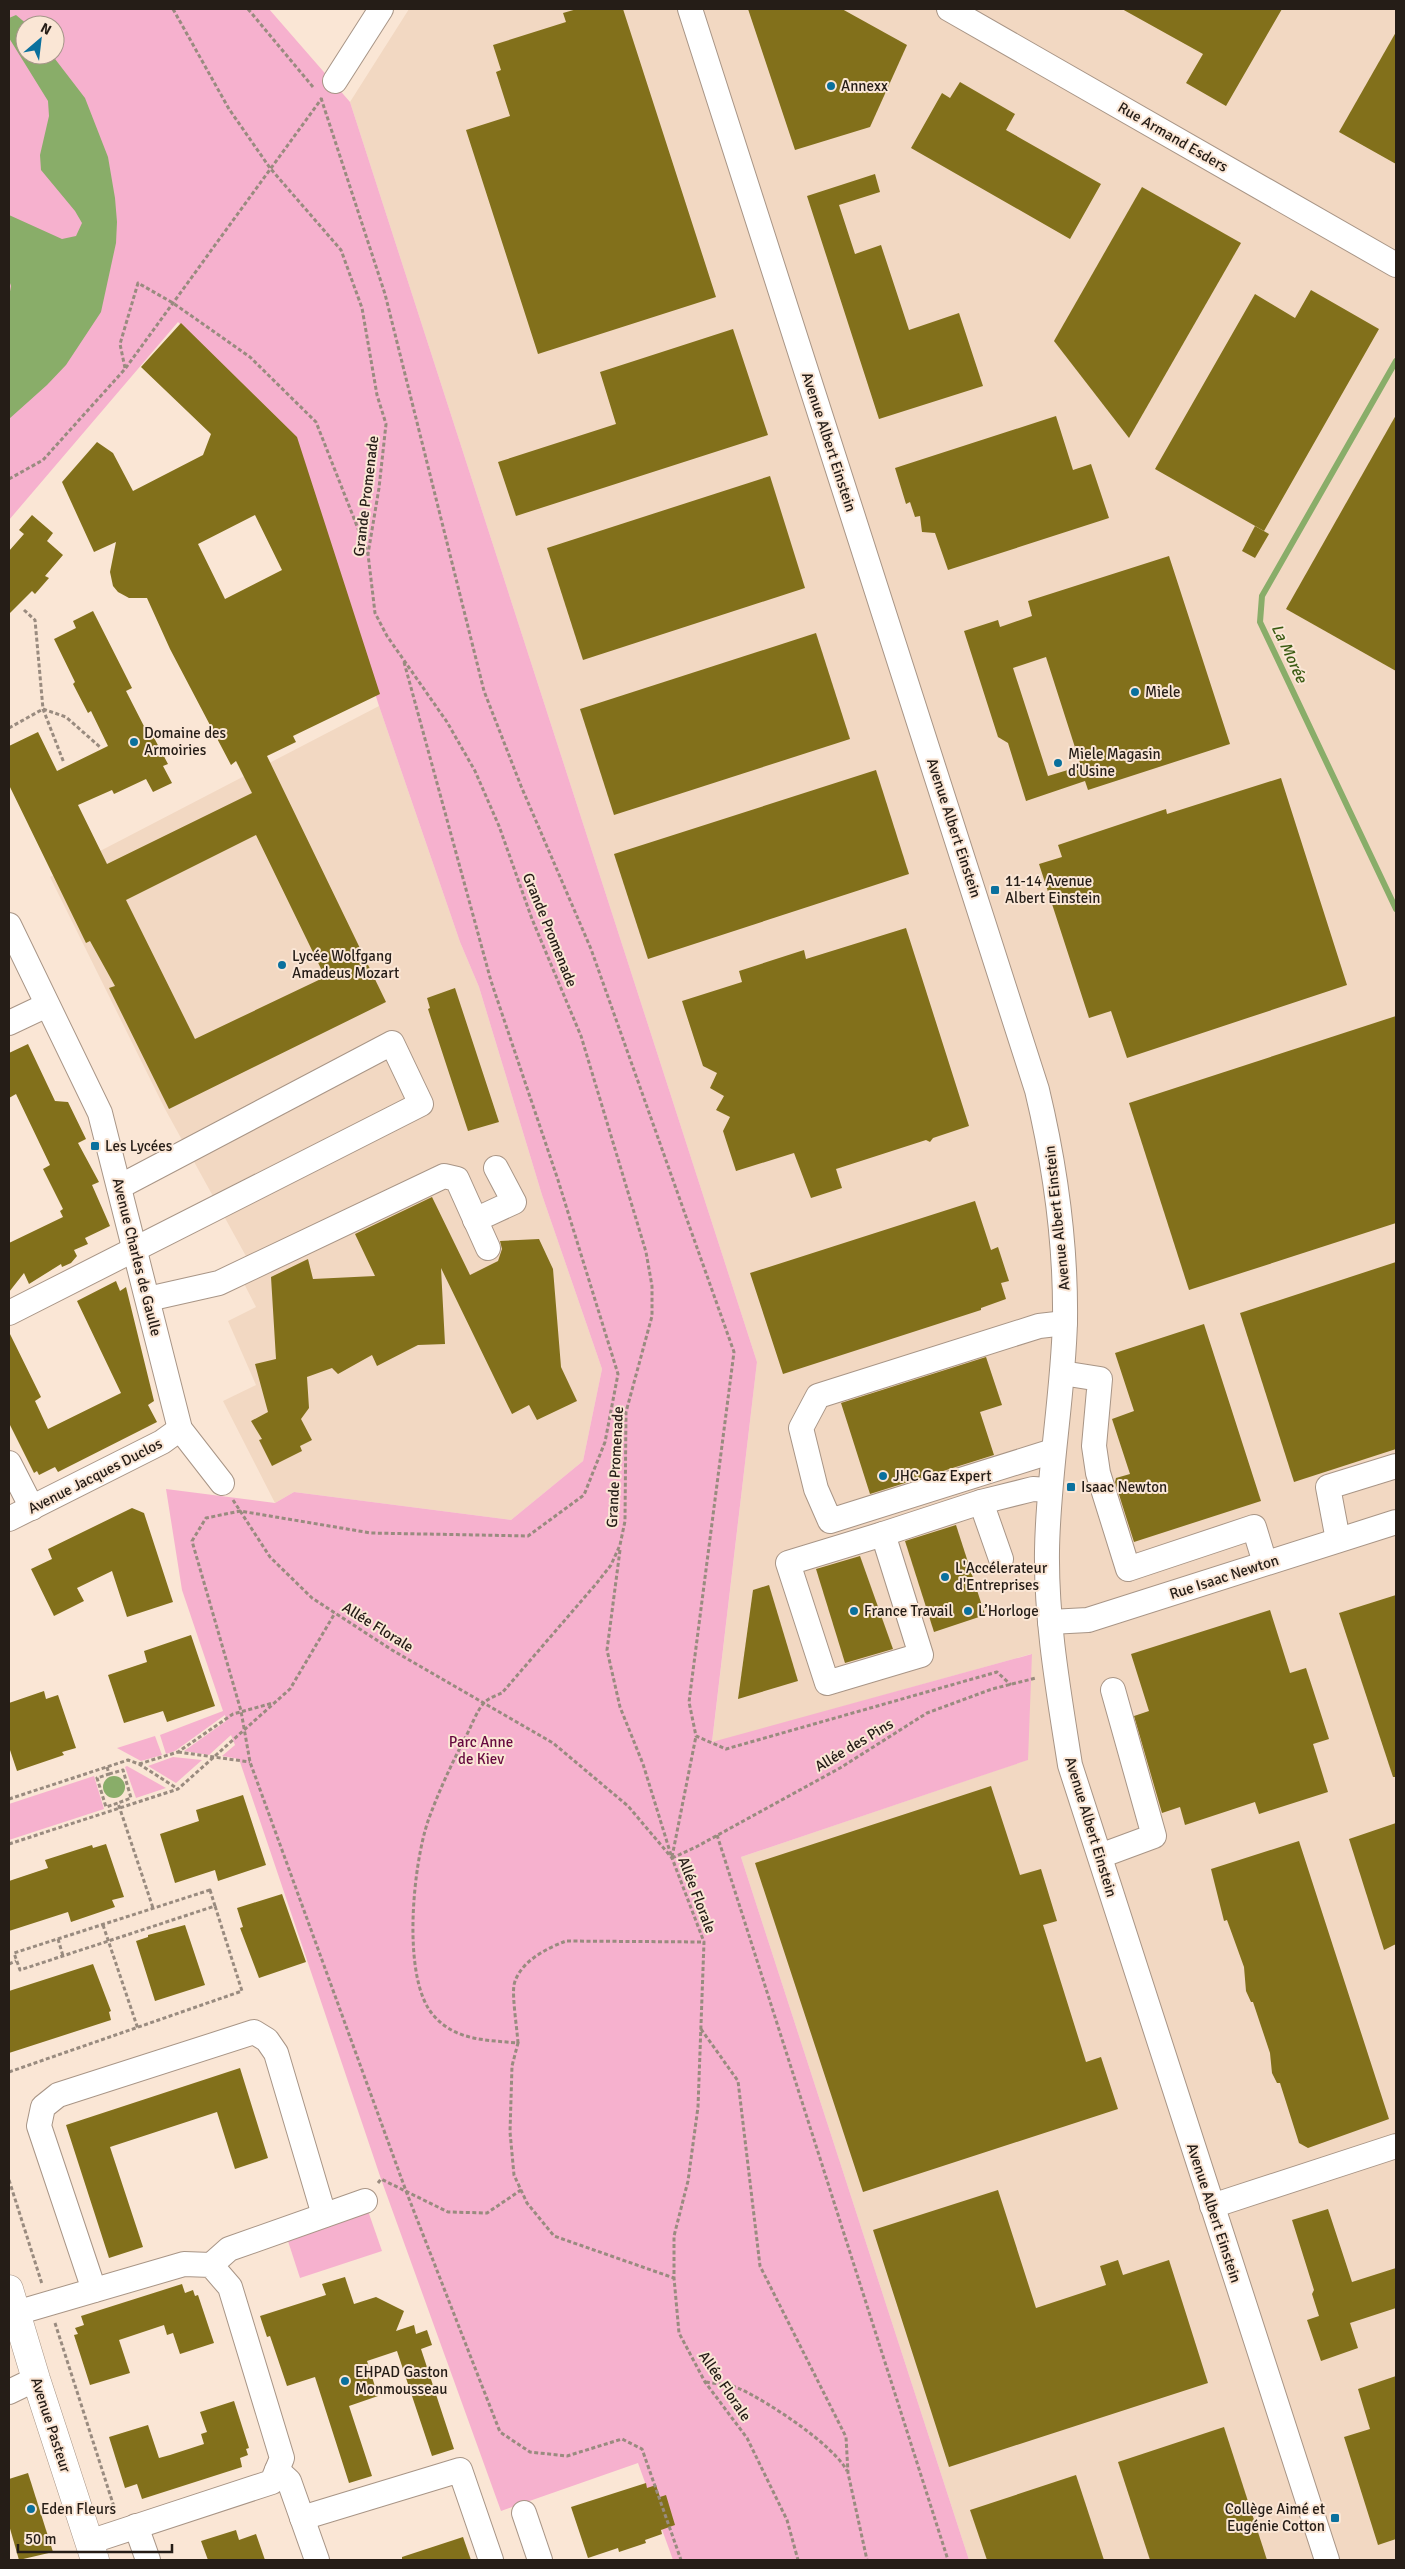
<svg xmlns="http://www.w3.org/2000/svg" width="1405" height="2569" font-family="Signika,sans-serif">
  <rect width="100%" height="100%" fill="#fae6d5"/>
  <g fill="#f2d8c2">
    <path d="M409 9H1396V2560H969L741 1857 1027 1760 1031 1654 712 1743 757 1362 350 102Z"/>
    <path d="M379 706 460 942 479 987 542 1195 602 1369 583 1461 511 1520 294 1492 275 1503 223 1401 256 1385 228 1321 256 1307 235 1266 247 1258 165 1109 50 877Z"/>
  </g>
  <g fill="#f6b1ce" fill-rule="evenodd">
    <path d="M9 9H269L350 102 757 1362 712 1742 1032 1654 1028 1760 741 1857 969 2560H673L638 2463 501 2511 381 2179 239 1759 222 1756 235 1745 231 1735 209 1755 184 1751 226 1721 225 1715 175 1751 166 1754 160 1735 223 1711 182 1590 166 1489 275 1503 294 1492 511 1520 583 1461 602 1369 542 1195 479 987 460 942 379 706 295 438 178 322 9 520ZM25 25H55V55H25Z"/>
    <path d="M155 1736 162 1755 141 1761 117 1748Z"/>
    <path d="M173 1757 202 1760 176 1783 148 1766Z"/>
    <path d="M127 1766 166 1788 136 1798 125 1767Z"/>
    <path d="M94 1776 104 1809 9 1840V1804Z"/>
    <path d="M367 2208 382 2251 300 2278 286 2235Z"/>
  </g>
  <g fill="#89ad69">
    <path d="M16 15 28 25H25V55H52L85 98 108 157 115 198 117 222 116 243 101 312 66 365 47 385 9 419V297L11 286 9 280V215L62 239 76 236 82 223 75 211 41 170 40 155 49 116 48 101 9 38V18Z"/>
    <circle cx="114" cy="1787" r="11"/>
  </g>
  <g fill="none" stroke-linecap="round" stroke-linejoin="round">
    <path stroke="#89ad69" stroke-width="6" d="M1396 361 1262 596 1260 622 1396 909"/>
  </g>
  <g fill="#82701b" fill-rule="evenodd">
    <path d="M577 9H623L716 297 538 354 466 130 510 116 496 72 501 70 493 45 566 22 563 13Z"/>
    <path d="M748 9H842L907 45 870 127 795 150Z"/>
    <path d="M1122 9H1282L1226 106 1186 83 1203 54Z"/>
    <path d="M1396 32V164L1339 132Z"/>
    <path d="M960 82 1015 114 1006 130 1101 184 1070 239 911 148 942 93 950 98Z"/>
    <path d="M875 174 880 192 839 205 855 254 881 245 909 330 959 313 983 386 879 419 807 196Z"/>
    <path d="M1142 187 1241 243 1129 438 1054 341Z"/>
    <path d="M1311 290 1379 329 1264 531 1155 469 1255 294 1295 318Z"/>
    <path d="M181 323 297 437 380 694 293 736 296 742 267 756 386 1002 169 1109 109 988 115 986 90 941 86 943 9 785V746L38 732 57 771 108 746 91 711 88 713 73 684 75 682 54 639 76 628 73 621 93 611 132 688 126 691 149 736 152 734 168 764 163 766 172 783 153 792 146 779 114 794 112 790 78 805 107 864 252 793 236 761 231 765 170 649 147 598H129L118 592 113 586 110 572 116 542 94 552 62 482 97 442 113 453 133 491 203 455 211 434 141 367ZM255 515 282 570 225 599 198 544ZM256 835 325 977 195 1039 126 900Z"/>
    <path d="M733 329 768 435 516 516 498 462 616 424 600 372Z"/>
    <path d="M1396 415V671L1286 609Z"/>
    <path d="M1056 416 1073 470 1091 464 1109 518 948 570 935 533 922 532 920 516 915 517 910 502 906 504 895 468Z"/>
    <path d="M770 476 805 588 583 660 547 548Z"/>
    <path d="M32 515 53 533 47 541 63 555 45 576 49 578 35 594 32 591 9 614V551L24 534 19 530Z"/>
    <path d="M1255 526 1269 534 1255 558 1242 551Z"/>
    <path d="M1169 556 1230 744 1088 790 1085 781 1026 801 1008 743 998 737 964 631 998 620 1000 627 1032 616 1028 601ZM1046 657 1081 766 1048 776 1013 668Z"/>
    <path d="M816 633 850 739 614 815 580 709Z"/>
    <path d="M876 770 909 874 648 959 614 854Z"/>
    <path d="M1281 778 1347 985 1127 1058 1111 1011 1089 1018 1039 864 1062 857 1058 845 1166 809 1167 814Z"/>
    <path d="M906 928 969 1126 933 1138 930 1142 926 1140 836 1169 842 1188 811 1198 794 1153 736 1171 723 1131 730 1117 716 1110 724 1096 710 1088 717 1073 703 1066 682 1001 742 982 739 971 804 950 806 959Z"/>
    <path d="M455 988 499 1122 468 1131 428 1009 430 1008 427 998Z"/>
    <path d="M1396 1016V1223L1189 1290 1129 1103Z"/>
    <path d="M28 1044 55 1101 68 1102 86 1139 78 1143 99 1182 92 1185 110 1226 85 1238 88 1244 74 1250 77 1256 71 1263 62 1267 61 1264 29 1284 24 1273 9 1292V1243L63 1217 60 1211 63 1209 43 1169 50 1165 16 1094 9 1098V1053Z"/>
    <path d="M432 1197 470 1275 498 1261 502 1249 500 1241 539 1239 553 1269 561 1367 577 1401 537 1420 529 1405 512 1414 441 1268 445 1344 418 1345 377 1366 372 1355 338 1374 332 1368 307 1377 309 1408 301 1419 312 1440 300 1446 302 1451 272 1466 259 1440 262 1439 251 1421 268 1412 255 1364 276 1359 271 1277 308 1259 313 1279 375 1276 355 1234Z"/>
    <path d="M975 1201 991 1250 998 1247 1009 1281 1001 1283 1006 1299 981 1308V1310L783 1374 750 1273Z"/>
    <path d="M1396 1262V1449L1294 1482 1240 1313Z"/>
    <path d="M116 1281 120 1291 126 1287 154 1401 148 1405 157 1422 58 1472 55 1467 39 1475 37 1471 34 1473 9 1423V1332L41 1397 35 1401 48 1429 121 1393 77 1301Z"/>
    <path d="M1204 1324 1261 1501 1134 1542 1115 1482 1116 1478 1130 1474 1112 1419 1134 1411 1115 1353Z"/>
    <path d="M986 1357 1002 1405 980 1412 994 1455 870 1494 841 1403Z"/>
    <path d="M132 1508 144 1513 173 1602 127 1617 112 1571 77 1588 84 1601 54 1616 31 1569 52 1559 48 1549Z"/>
    <path d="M956 1525 985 1615 934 1632 905 1541Z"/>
    <path d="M860 1556 893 1649 845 1663 816 1569Z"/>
    <path d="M769 1585 798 1681 738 1699 753 1590Z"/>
    <path d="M1396 1595V1777H1393L1339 1613Z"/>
    <path d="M1270 1610 1290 1673 1306 1668 1329 1739 1313 1744 1328 1792 1259 1814 1255 1802 1185 1825 1180 1807 1162 1813 1134 1716 1149 1711 1131 1654Z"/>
    <path d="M191 1635 215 1706 167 1722 163 1711 124 1723 108 1675 147 1662 144 1651Z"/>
    <path d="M44 1691 46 1699 58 1695 76 1748 62 1752 64 1755 17 1771 9 1747V1703Z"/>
    <path d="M991 1786 1020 1875 1041 1869 1057 1921 1043 1925 1086 2062 1101 2057 1118 2109 863 2192 755 1863Z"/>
    <path d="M243 1795 266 1865 218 1881 215 1870 175 1883 160 1834 199 1821 196 1810Z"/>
    <path d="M1396 1823V1944L1384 1950 1349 1839Z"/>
    <path d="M1299 1841 1389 2119 1308 2148 1299 2143 1280 2083H1277L1272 2073 1270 2053 1253 2002H1251L1246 1991 1244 1967 1227 1920 1224 1921 1211 1869Z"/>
    <path d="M106 1844 124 1897 112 1900 115 1907 71 1922 68 1912 9 1931V1881L48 1868 45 1860 92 1845 93 1848Z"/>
    <path d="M282 1894 306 1962 259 1978 240 1928 243 1927 237 1908Z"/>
    <path d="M185 1925 205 1985 155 2001 136 1941 148 1937V1935Z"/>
    <path d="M93 1964 111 2011 109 2012 111 2020 9 2053V1991Z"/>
    <path d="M240 2068 268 2158 235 2169 217 2112 110 2147 143 2247 109 2258 66 2125Z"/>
    <path d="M998 2190 1036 2308 1106 2285 1100 2266 1118 2260 1123 2275 1169 2260 1208 2383 949 2467 873 2230Z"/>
    <path d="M1328 2209 1352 2282 1396 2268V2308L1350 2323 1358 2348 1321 2361 1307 2320 1319 2316 1312 2294 1314 2290 1292 2220Z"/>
    <path d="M345 2277 354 2304 376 2297 404 2311 396 2331 414 2325 416 2334 427 2330 432 2345 421 2349 454 2449 432 2456 397 2351 367 2361 378 2396 349 2406 372 2476 349 2483 315 2377 287 2386 270 2336 267 2337 260 2316 326 2295 322 2284Z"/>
    <path d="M182 2284 185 2293 193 2290 195 2296 198 2295 214 2343 180 2354 173 2333 167 2335 164 2325 119 2340 130 2373 90 2385 74 2335 78 2334 75 2328 84 2325 81 2316Z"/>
    <path d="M1396 2376V2539L1378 2545 1344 2437 1370 2429 1358 2389Z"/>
    <path d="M234 2401 249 2448 246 2449 248 2455 240 2458 242 2467 142 2499 137 2484 125 2488 109 2437 148 2425 159 2458 170 2455 204 2444 201 2434 207 2432 200 2412Z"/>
    <path d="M1224 2427 1267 2560H1150L1118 2462Z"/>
    <path d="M28 2473 53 2552 19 2560 9 2525V2479Z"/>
    <path d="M1076 2475 1104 2560H987L970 2510Z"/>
    <path d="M646 2483 647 2488 656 2485 660 2497 666 2495 675 2525 661 2530 662 2534 645 2540 646 2543 619 2552 618 2548 588 2558 571 2507Z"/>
    <path d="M236 2530 239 2540 256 2534 265 2560H208L201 2541Z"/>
    <path d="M463 2537 471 2560H402V2557Z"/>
  </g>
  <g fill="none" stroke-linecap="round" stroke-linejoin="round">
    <defs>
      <g id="minor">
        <path d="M690 9 1037 1090C1055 1165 1066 1244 1065 1321 1063 1398 1048 1474 1047 1551 1046 1623 1059 1694 1070 1765L1327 2560"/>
        <path d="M949 9 1396 265"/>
        <path d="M335 81 381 9"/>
        <path d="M9 925 100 1113 180 1429 222 1483"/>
        <path d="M9 1023 47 1005"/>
        <path d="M475 1220 514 1202 496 1168"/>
        <path d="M148 1299 219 1283 444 1176 457 1179 488 1248"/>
        <path d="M9 1313 421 1104 392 1043 119 1187"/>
        <path d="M1062 1373 1100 1379 1094 1446 1098 1473 1128 1569 1254 1527 1265 1563"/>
        <path d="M1053 1451 830 1521 816 1489 801 1428 818 1396 1039 1326 1065 1323"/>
        <path d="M9 1463 32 1508"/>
        <path d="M981 1502 1001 1559"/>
        <path d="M9 1519 162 1442 180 1429"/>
        <path d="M883 1534 921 1655 827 1683 788 1563Z"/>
        <path d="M883 1534 981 1502 1033 1489 1050 1490"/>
        <path d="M1338 1540 1328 1487 1396 1466"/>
        <path d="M1050 1622 1088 1620 1396 1522"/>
        <path d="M1100 1856 1154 1836 1113 1690"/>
        <path d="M1212 2206 1396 2146"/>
        <path d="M211 2265 229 2249 365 2201"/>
        <path d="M94 2290 39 2126 43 2107 58 2095 254 2032 267 2040 276 2053 324 2215"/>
        <path d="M16 2313 184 2264 211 2265 230 2287 282 2458 272 2482 89 2542"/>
        <path d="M9 2392 36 2379"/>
        <path d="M277 2470 289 2481 317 2560"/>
        <path d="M524 2513 540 2560"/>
        <path d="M302 2518 460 2470 491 2560"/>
        <path d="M136 2526 148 2560"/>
      </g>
      <path id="major" d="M9 2289 36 2379 95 2560"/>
    </defs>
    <use href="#minor" stroke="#a89586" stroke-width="26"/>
    <use href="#major" stroke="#a89586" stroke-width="29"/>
    <g stroke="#998b7f" stroke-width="3" stroke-dasharray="4 2.5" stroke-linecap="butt">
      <path d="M173 9 229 109 270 168 341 250 362 308 377 395 386 424 379 488 368 554 375 613 387 636 447 722 475 771 499 826 532 919 581 1036 646 1252 652 1286V1316L626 1412 625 1521 620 1545 611 1565 596 1584 502 1693C497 1695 489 1698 485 1702 477 1709 471 1728 465 1738 451 1765 438 1793 428 1821 413 1865 401 1980 434 2016 456 2041 487 2040 518 2043L512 2066 510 2132 514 2175 527 2203 554 2236 674 2278"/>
      <path d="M248 9 313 87"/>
      <path d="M321 98 385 294 484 691 521 786 591 949 734 1352 689 1702 696 1736 726 1749 997 1672 1011 1685"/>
      <path d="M125 368 120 344 138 283 173 303 250 357 316 422 368 554"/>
      <path d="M9 479 43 460 125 369 322 98"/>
      <path d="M24 610 35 620 43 709 64 763"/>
      <path d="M404 662 491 981 558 1180 618 1374 605 1442 584 1495 528 1536 371 1533 240 1511 206 1518 192 1541 241 1711 250 1762 406 2191 500 2432 530 2452 567 2456 622 2439 642 2449 681 2560"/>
      <path d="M9 728 43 709 66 717 100 747"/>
      <path d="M233 1500 270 1557 312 1598 392 1650 553 1743 628 1806 672 1858 704 1942 698 2107 688 2181 674 2236V2278L679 2333 705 2382 747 2438 787 2520 798 2560"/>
      <path d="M620 1550 607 1650 620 1707 643 1764 671 1855"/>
      <path d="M178 1752 250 1762"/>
      <path d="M139 1764 178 1752 233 1714 273 1703"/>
      <path d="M107 1767 109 1774 97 1778 106 1807 118 1803 153 1908"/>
      <path d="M109 1774 123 1770 131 1798 118 1803"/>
      <path d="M9 1799 128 1760 139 1764 178 1789"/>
      <path d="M717 1835 948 2560"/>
      <path d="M9 1844 178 1789 290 1689 335 1613"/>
      <path d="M672 1857 696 1736"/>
      <path d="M672 1858 696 1847 840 1768 927 1713 992 1689 1036 1678"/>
      <path d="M210 1890 215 1906 20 1970 14 1953Z"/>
      <path d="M103 1925 138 2029"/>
      <path d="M58 1939 63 1956"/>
      <path d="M9 1964 16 1961"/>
      <path d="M701 2029 738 2081 760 2266 846 2437 848 2473 867 2560"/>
      <path d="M518 2043C517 2028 512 1997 514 1985 519 1962 547 1948 566 1941L704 1942"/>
      <path d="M9 2072 242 1991 215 1906"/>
      <path d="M9 2180 42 2284"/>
      <path d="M378 2183 381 2179 448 2212 487 2213 521 2190"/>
      <path d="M55 2323 115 2510"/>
      <path d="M706 2382C716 2384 730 2384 740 2389 767 2401 834 2445 847 2471"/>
    </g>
    <use href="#minor" stroke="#fff" stroke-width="24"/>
    <use href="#major" stroke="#fff" stroke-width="28"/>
  </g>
  <g fill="#0a709d" stroke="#fae6d5" stroke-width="2">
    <circle cx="831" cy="86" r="5"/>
    <circle cx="1135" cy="692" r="5"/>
    <circle cx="134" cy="742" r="5"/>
    <circle cx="1058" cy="763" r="5"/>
    <rect x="990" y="885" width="10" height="10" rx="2.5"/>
    <circle cx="282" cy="965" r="5"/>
    <rect x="90" y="1141" width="10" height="10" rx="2.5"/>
    <circle cx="883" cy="1476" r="5"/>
    <rect x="1066" y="1482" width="10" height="10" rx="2.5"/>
    <circle cx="945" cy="1577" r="5"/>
    <circle cx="854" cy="1611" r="5"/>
    <circle cx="968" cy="1611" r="5"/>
    <circle cx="345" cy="2381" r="5"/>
    <circle cx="31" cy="2509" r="5"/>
    <rect x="1330" y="2513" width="10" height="10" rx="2.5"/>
  </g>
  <g text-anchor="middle" stroke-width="4" stroke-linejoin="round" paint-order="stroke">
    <g font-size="15" fill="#251d17" stroke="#fae6d5" text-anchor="start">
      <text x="841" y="91">Annexx</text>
      <text x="1145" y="697">Miele</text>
      <text x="144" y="738">Domaine des<tspan x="144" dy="17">Armoiries</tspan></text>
      <text x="1068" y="759">Miele Magasin<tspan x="1068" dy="17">d'Usine</tspan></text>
      <text x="1005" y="886">11-14 Avenue<tspan x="1005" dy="17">Albert Einstein</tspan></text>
      <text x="292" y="961">Lycée Wolfgang<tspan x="292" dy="17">Amadeus Mozart</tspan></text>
      <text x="105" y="1151">Les Lycées</text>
      <text x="893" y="1481">JHC Gaz Expert</text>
      <text x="1081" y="1492">Isaac Newton</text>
      <text x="955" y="1573">L'Accélerateur<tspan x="955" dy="17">d'Entreprises</tspan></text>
      <text x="864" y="1616">France Travail</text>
      <text x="978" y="1616">L’Horloge</text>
      <text x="355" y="2377">EHPAD Gaston<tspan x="355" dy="17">Monmousseau</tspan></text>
      <text x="41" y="2514">Eden Fleurs</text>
      <text x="1325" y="2514" text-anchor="end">Collège Aimé et<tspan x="1325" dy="17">Eugénie Cotton</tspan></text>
    </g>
    <g font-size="15" fill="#251d17" stroke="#fae6d5">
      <text transform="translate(1173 137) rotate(30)" y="5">Rue Armand Esders</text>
      <text transform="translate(829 442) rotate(72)" y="5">Avenue Albert Einstein</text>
      <text transform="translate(366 496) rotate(-83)" y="5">Grande Promenade</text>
      <text transform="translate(954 828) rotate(72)" y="5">Avenue Albert Einstein</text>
      <text transform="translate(550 930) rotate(68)" y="5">Grande Promenade</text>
      <text transform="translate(1057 1218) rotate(-96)" y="5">Avenue Albert Einstein</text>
      <text transform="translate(137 1257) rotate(76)" y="5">Avenue Charles de Gaulle</text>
      <text transform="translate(615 1467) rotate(-87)" y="5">Grande Promenade</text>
      <text transform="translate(95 1476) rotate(-27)" y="5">Avenue Jacques Duclos</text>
      <text transform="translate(1224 1577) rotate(-18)" y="5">Rue Isaac Newton</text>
      <text transform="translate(378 1627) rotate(32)" y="5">Allée Florale</text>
      <text transform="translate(854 1745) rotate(-31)" y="5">Allée des Pins</text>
      <text transform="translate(1091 1827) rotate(73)" y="5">Avenue Albert Einstein</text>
      <text transform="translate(697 1895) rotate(69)" y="5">Allée Florale</text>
      <text transform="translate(1214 2213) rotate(72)" y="5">Avenue Albert Einstein</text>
      <text transform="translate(725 2386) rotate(56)" y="5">Allée Florale</text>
      <text transform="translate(51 2425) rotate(72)" y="5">Avenue Pasteur</text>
    </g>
    <g font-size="15" fill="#66093f" stroke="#fae6d5">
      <text x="481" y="1747">Parc Anne<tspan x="481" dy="17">de Kiev</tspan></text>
    </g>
    <g font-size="16" font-style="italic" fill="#3a5b12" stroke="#fae6d5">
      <text transform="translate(1290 653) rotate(65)" y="6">La Morée</text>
    </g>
  </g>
  <rect width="1405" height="2569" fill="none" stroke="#251d17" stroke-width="20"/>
  <g transform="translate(40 40) rotate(28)"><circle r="24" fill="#fae6d5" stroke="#a59689"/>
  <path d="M0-4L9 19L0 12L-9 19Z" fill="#0a709d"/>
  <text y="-8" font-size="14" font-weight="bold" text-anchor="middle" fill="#251d17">N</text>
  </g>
  <path d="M18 2544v8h154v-8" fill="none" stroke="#251d17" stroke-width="2.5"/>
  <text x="25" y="2544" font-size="15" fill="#251d17" stroke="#fae6d5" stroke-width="4" paint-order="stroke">50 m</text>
</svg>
